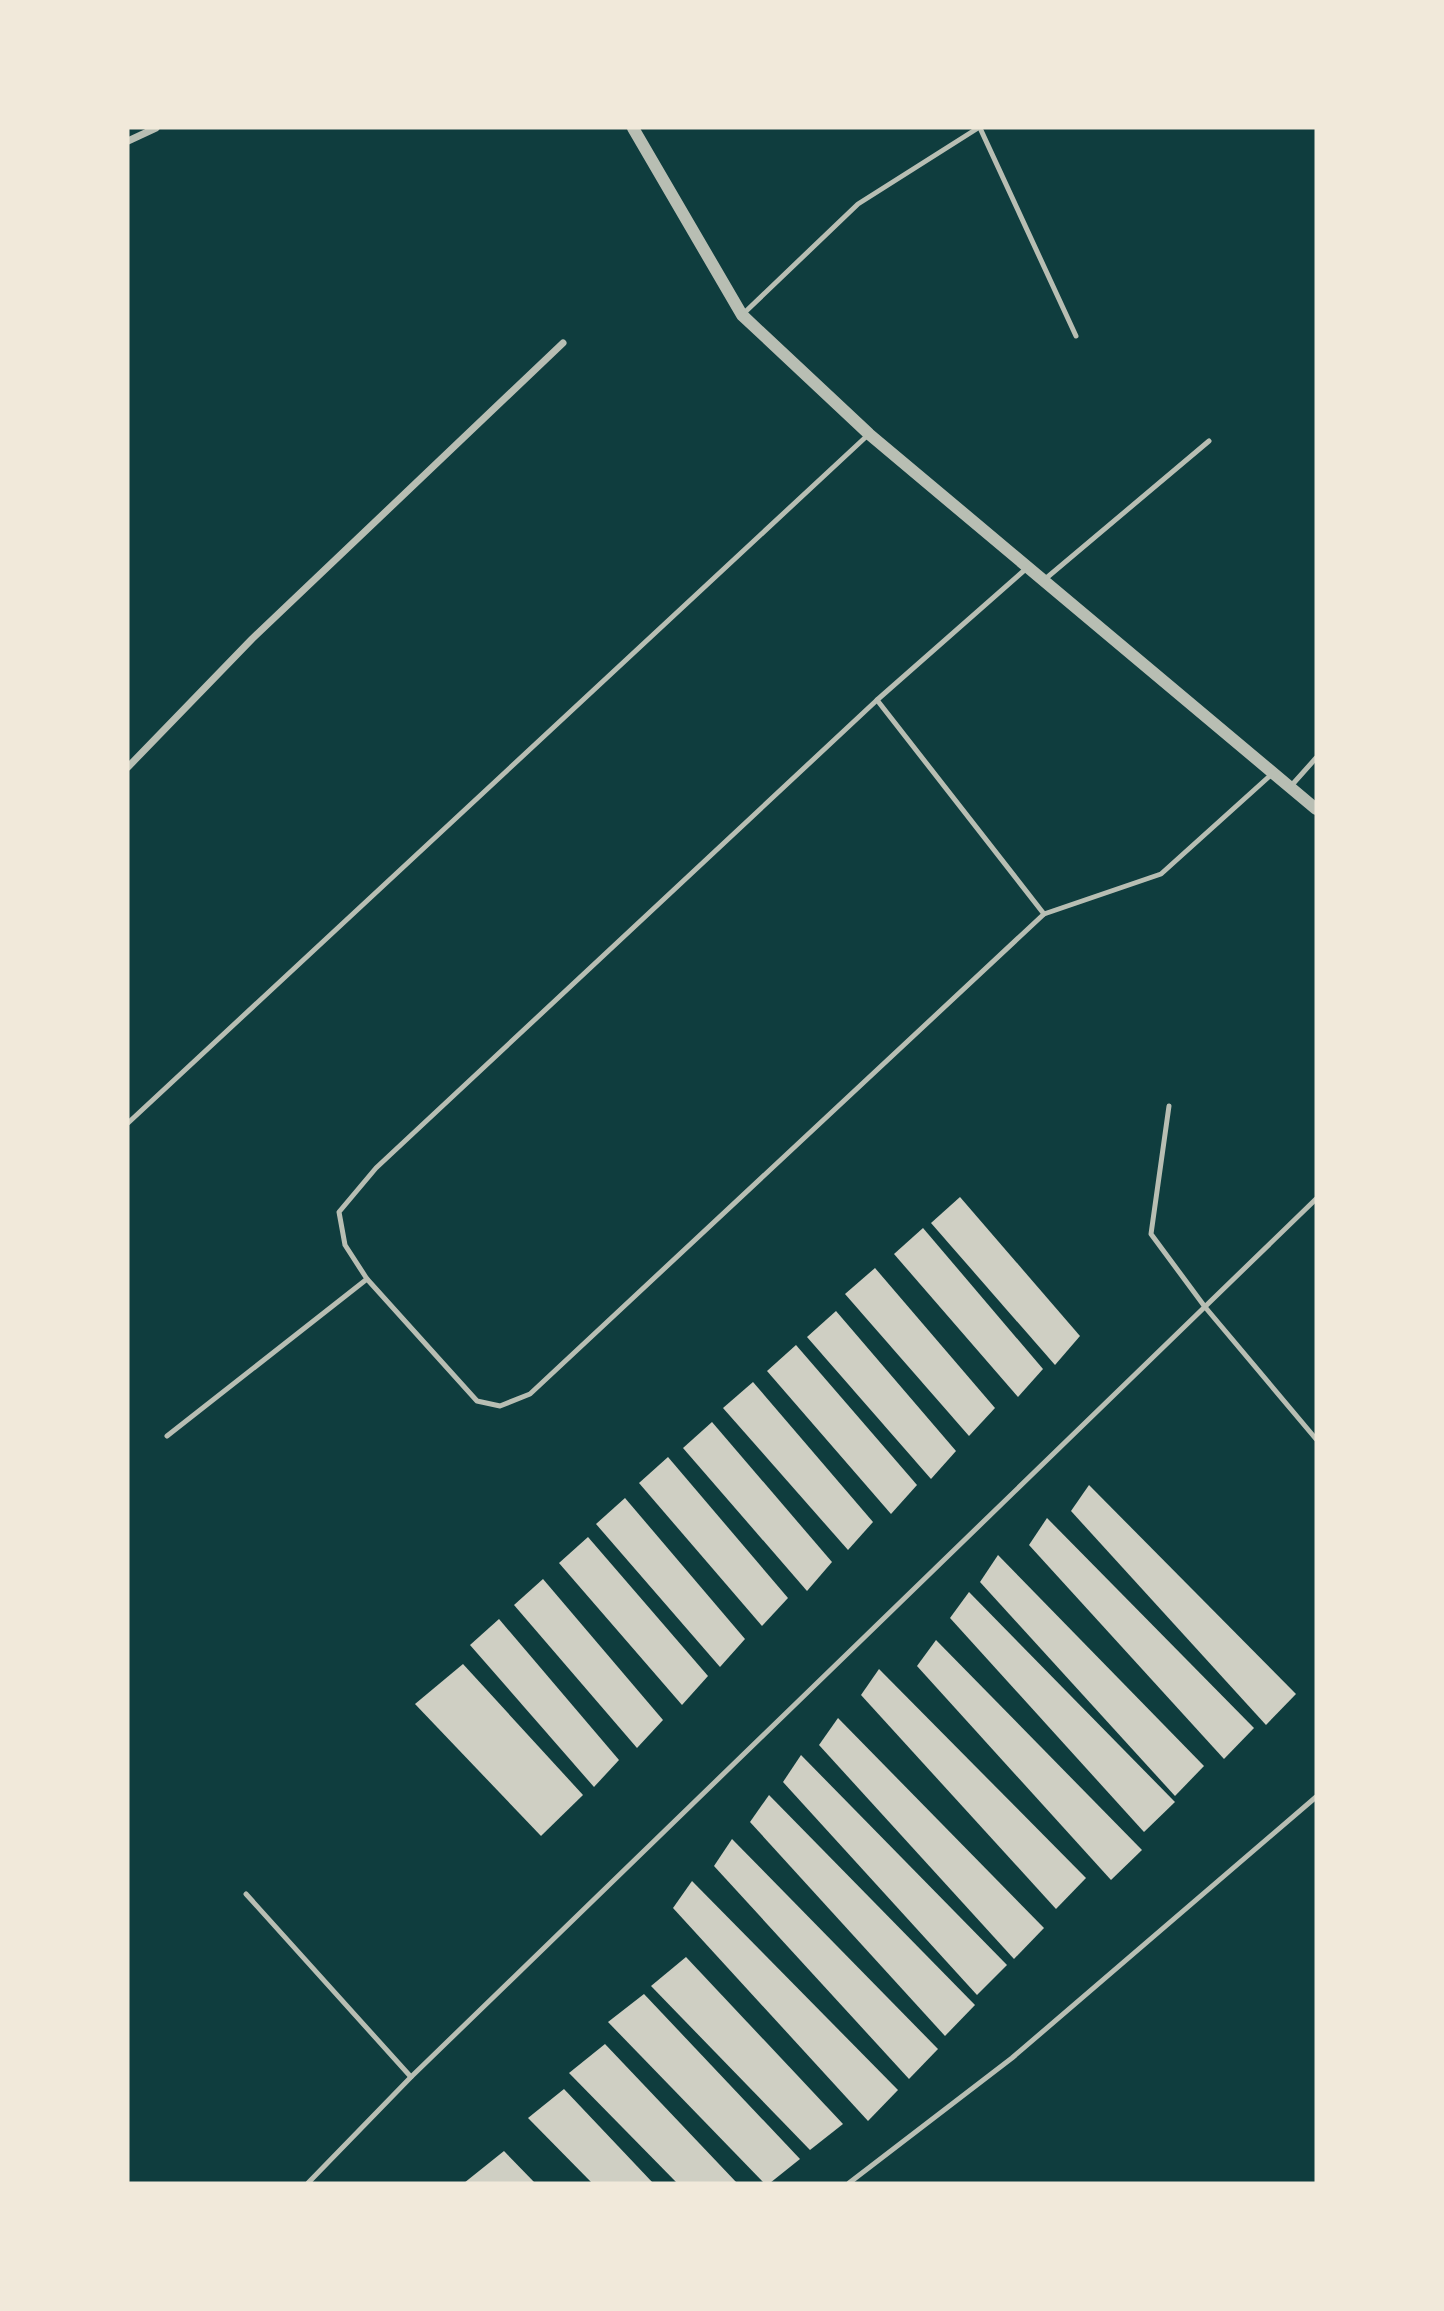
<svg xmlns="http://www.w3.org/2000/svg" width="1444" height="2311" font-family="'Public Sans',sans-serif">
  <rect width="100%" height="100%" fill="#0f3d3e"/>
  <g fill="#cfcfc3">
    <path d="M960 1197 1080 1336 1055 1365 931 1223Z"/>
    <path d="M923 1228 1043 1369 1018 1397 894 1254Z"/>
    <path d="M875 1268 995 1408 969 1436 845 1294Z"/>
    <path d="M836 1311 956 1451 931 1479 807 1337Z"/>
    <path d="M796 1345 917 1485 891 1514 767 1371Z"/>
    <path d="M753 1382 873 1522 848 1550 723 1408Z"/>
    <path d="M712 1422 832 1562 807 1591 683 1448Z"/>
    <path d="M668 1457 788 1598 762 1626 639 1483Z"/>
    <path d="M1089 1485 1296 1694 1266 1725 1071 1511Z"/>
    <path d="M625 1498 745 1639 720 1667 596 1524Z"/>
    <path d="M1047 1518 1254 1728 1224 1759 1029 1545Z"/>
    <path d="M588 1537 708 1676 682 1705 559 1563Z"/>
    <path d="M998 1555 1204 1766 1175 1796 980 1582Z"/>
    <path d="M543 1579 663 1720 637 1748 514 1605Z"/>
    <path d="M969 1592 1175 1802 1144 1832 950 1618Z"/>
    <path d="M499 1619 619 1760 594 1787 470 1645Z"/>
    <path d="M936 1640 1142 1850 1111 1880 917 1666Z"/>
    <path d="M463 1664 583 1795 541 1836 415 1704Z"/>
    <path d="M879 1669 1086 1878 1056 1909 861 1695Z"/>
    <path d="M838 1718 1044 1928 1014 1959 819 1745Z"/>
    <path d="M801 1755 1007 1965 977 1995 783 1782Z"/>
    <path d="M769 1795 975 2005 945 2036 750 1822Z"/>
    <path d="M732 1839 938 2049 909 2079 714 1866Z"/>
    <path d="M692 1881 898 2090 868 2121 673 1908Z"/>
    <path d="M686 1957 843 2124 810 2150 651 1986Z"/>
    <path d="M644 1994 800 2159 770 2183H764L608 2022Z"/>
    <path d="M605 2044 737 2183H677L569 2073Z"/>
    <path d="M564 2089 653 2183H592L528 2118Z"/>
    <path d="M504 2151 535 2183H464Z"/>
  </g>
  <g fill="none" stroke-linecap="round" stroke-linejoin="round">
    <g stroke="#b8beb3" stroke-width="5">
      <path d="M980 128 1076 336"/>
      <path d="M742 315 858 204 978 128"/>
      <path d="M1028 567 877 700 376 1168 339 1212 345 1245 367 1279 477 1401 500 1406 530 1394 1044 914 1161 874 1273 773"/>
      <path d="M1044 580 1209 441"/>
      <path d="M877 700 1044 914"/>
      <path d="M1291 786 1316 758"/>
      <path d="M1169 1106 1151 1234 1205 1307 1316 1439"/>
      <path d="M128 1123 869 434"/>
      <path d="M167 1436 367 1279"/>
      <path d="M246 1894 411 2077"/>
      <path d="M308 2183 411 2077 1316 1199"/>
      <path d="M849 2183 1012 2058 1316 1797"/>
    </g>
    <g stroke="#b8beb3" stroke-width="7">
      <path d="M128 141 156 128"/>
      <path d="M128 767 252 639 563 343"/>
    </g>
    <path stroke="#b8beb3" stroke-width="12" d="M633 128 742 315 869 434 1316 809"/>
  </g>
  <rect width="1444" height="2311" fill="none" stroke="#f1e9da" stroke-width="259"/>
</svg>
